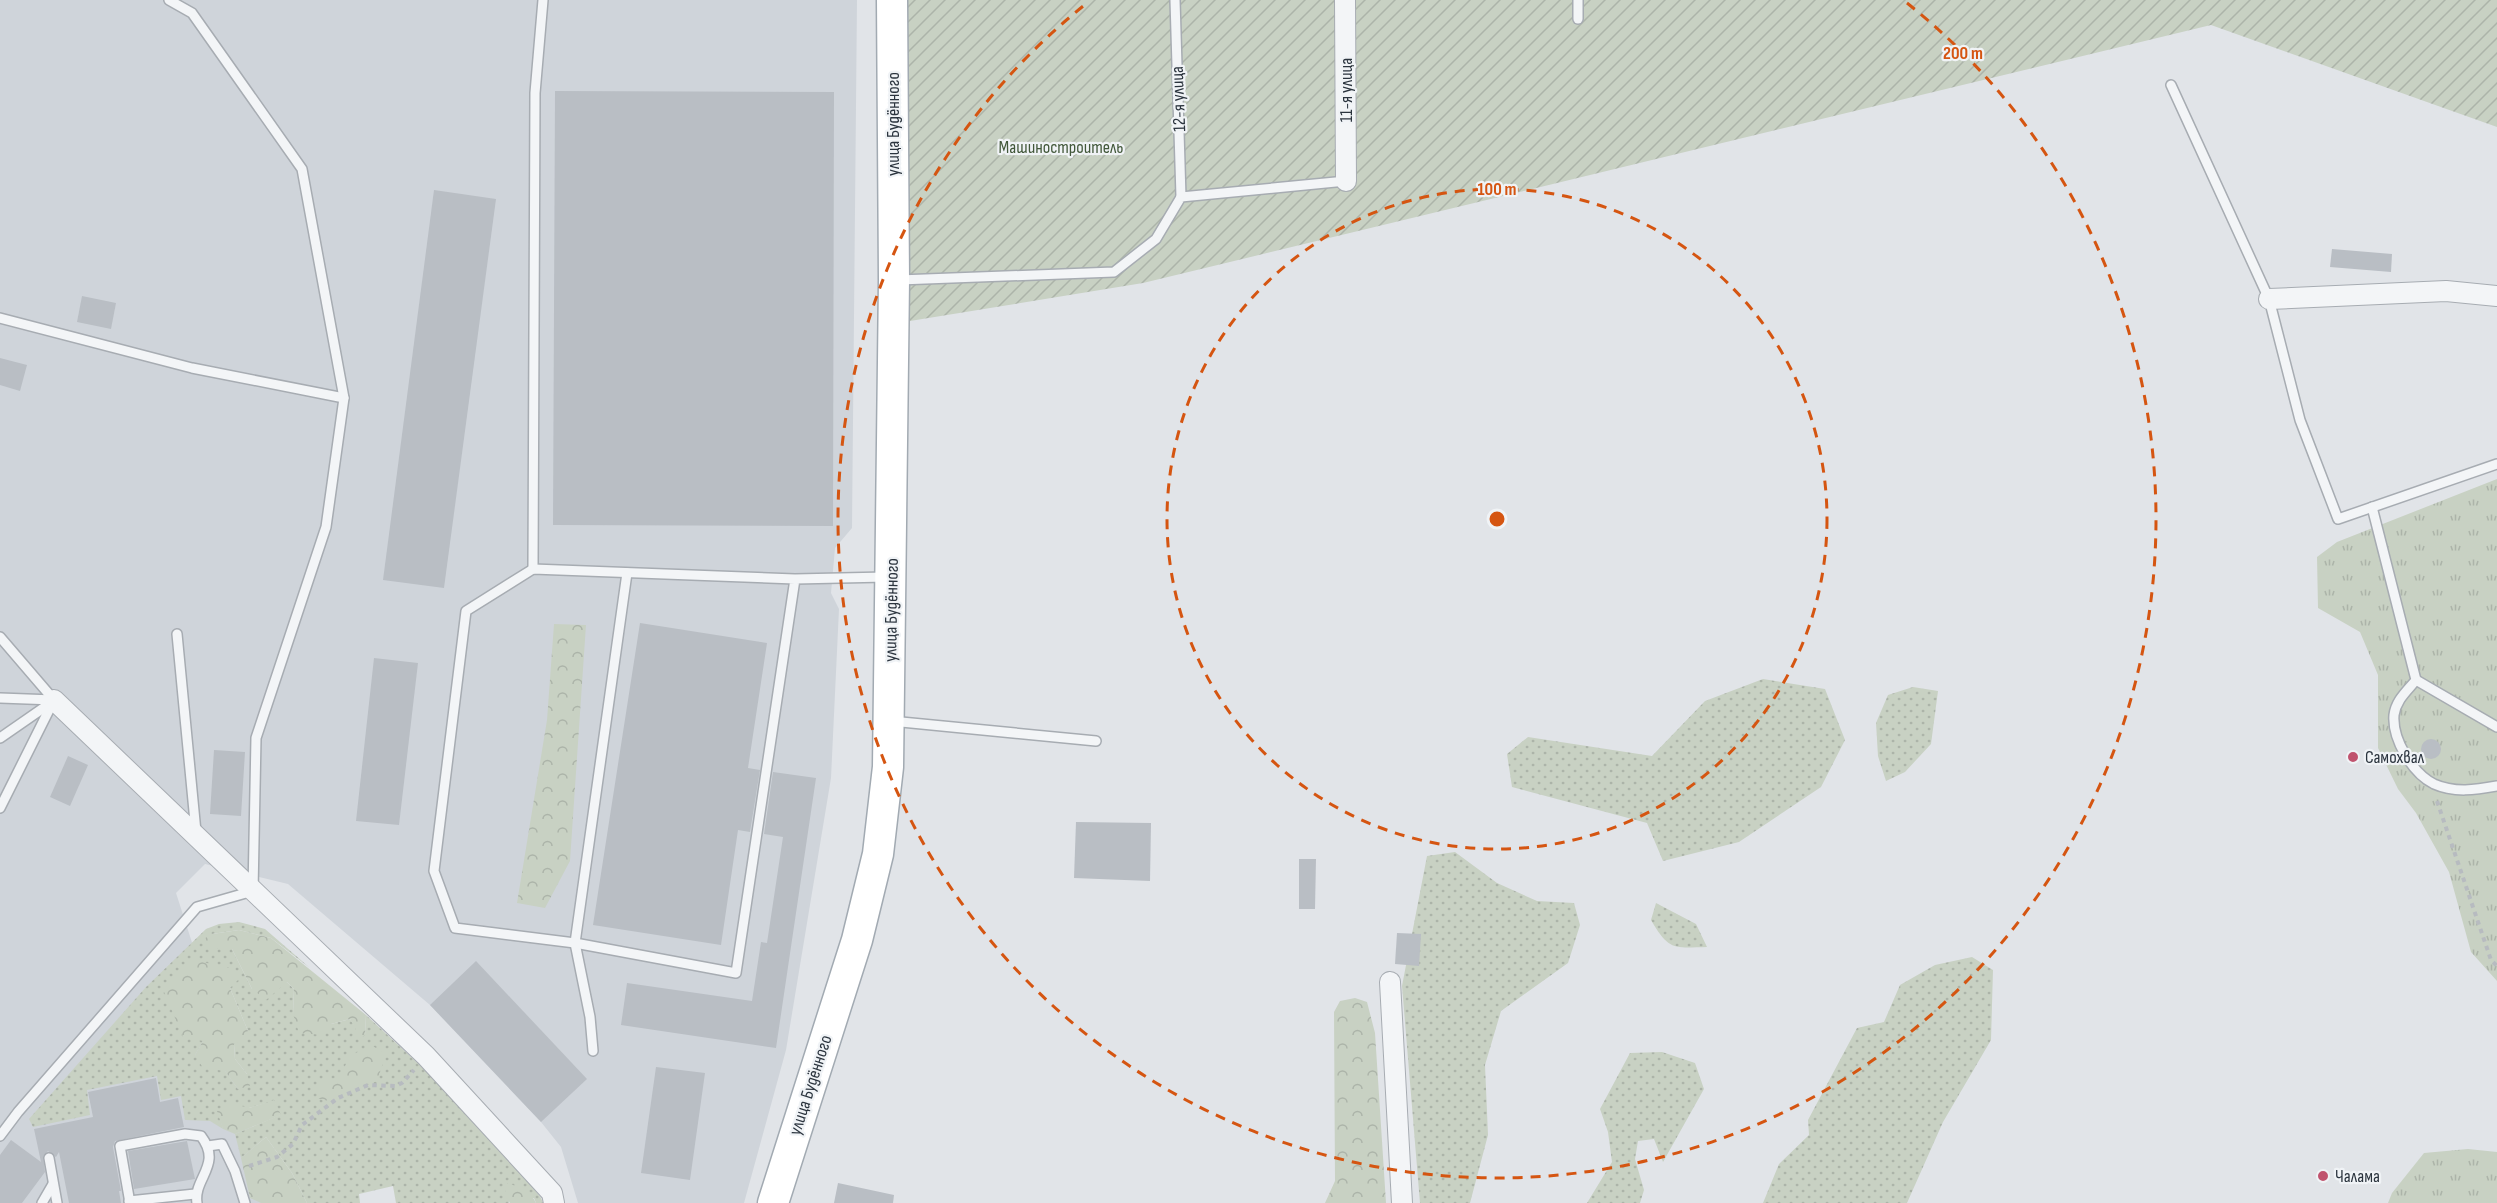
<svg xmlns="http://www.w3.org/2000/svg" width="2497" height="1203" font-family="'Sofia Sans Condensed',sans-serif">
  <defs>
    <pattern id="grass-dots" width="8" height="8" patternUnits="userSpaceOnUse" patternTransform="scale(1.5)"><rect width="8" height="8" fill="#c8d1c3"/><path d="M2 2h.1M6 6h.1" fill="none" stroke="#acb4a9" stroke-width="1.8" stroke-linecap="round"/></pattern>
    <pattern id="forest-crowns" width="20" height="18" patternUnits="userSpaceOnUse" patternTransform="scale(1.5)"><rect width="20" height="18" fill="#c8d1c3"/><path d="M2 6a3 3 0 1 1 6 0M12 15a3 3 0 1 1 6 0" fill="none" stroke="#acb4a9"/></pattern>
    <pattern id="park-tufts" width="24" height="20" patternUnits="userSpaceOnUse" patternTransform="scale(1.5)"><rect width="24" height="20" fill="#c8d1c3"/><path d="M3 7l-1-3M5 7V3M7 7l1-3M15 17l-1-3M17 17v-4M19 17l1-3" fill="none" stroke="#acb4a9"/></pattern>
    <pattern id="garden-furrows" width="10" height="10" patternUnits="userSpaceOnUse" patternTransform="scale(1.5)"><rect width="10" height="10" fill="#c8d1c3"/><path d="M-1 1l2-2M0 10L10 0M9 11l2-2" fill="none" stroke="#acb4a9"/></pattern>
  </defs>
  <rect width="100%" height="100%" fill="#e1e4e8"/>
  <path fill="#cfd4da" d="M0 0H857L852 528 835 548 831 593 839 609 831 778 786 1050 744 1203H578L561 1147 541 1122 430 1005 288 884 205 864 176 893 276 1203H0Z"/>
  <g fill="url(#grass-dots)" fill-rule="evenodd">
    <path d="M1763 679 1825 689 1845 740 1821 787 1739 842 1663 861 1647 823 1512 787 1507 754 1528 737 1652 756 1705 701Z"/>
    <path d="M1913 687 1938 691 1931 744 1905 772 1886 781 1878 756 1876 723 1888 695Z"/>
    <path d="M1455 852 1497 883 1537 901 1574 903 1580 925 1568 963 1501 1011 1485 1065 1488 1135 1470 1203H1420L1402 986 1427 856Z"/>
    <path d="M1656 903 1696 924 1707 947C1674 948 1669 951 1651 920Z"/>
    <path d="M239 922 265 929 310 968 271 938 239 930 212 934 232 949 252 989 287 982 294 989 293 1014 331 1024 350 1019 357 1029 365 1035 366 1015 424 1069 504 1150 541 1198 543 1203H536L534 1198 508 1202 510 1203H396L393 1186 359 1194 360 1203H307L292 1173 266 1137 241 1158 235 1134 280 1115 274 1101 249 1108 218 1111 223 1129 210 1121 185 1120 181 1096 161 1100 157 1076 87 1090 90 1115 33 1127 29 1119 146 987 206 929 219 924ZM232 968 230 988 248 1031 234 1044 235 1059 247 1074 238 1089 225 1071 195 1055 203 1041Z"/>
    <path d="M1972 957 1993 970 1991 1040 1943 1122 1907 1203H1763L1779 1164 1809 1135 1808 1120 1857 1028 1884 1022 1900 985 1935 965Z"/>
    <path d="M1662 1052 1695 1063 1704 1089 1663 1162 1654 1139 1638 1141 1635 1159 1644 1190 1640 1203H1587L1612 1162 1608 1132 1600 1109 1630 1053Z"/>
  </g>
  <g fill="url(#forest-crowns)">
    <path d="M554 624 586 625 570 861 545 908 517 903 547 720Z"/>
    <path d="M239 930 271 938 366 1015 365 1035 359 1039 352 1037 356 1029 350 1019 331 1024 324 1035 299 1033 293 1014 294 989 287 982 266 1000 252 989 232 949 206 948 202 940 212 934Z"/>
    <path d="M192 960 232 968 240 978 230 988 248 1031 246 1040 234 1044 235 1059 247 1074 250 1086 238 1089 225 1071 203 1068 195 1055 203 1041 183 1037 162 987Z"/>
    <path d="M1355 998 1367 1002 1375 1033 1386 1203H1325L1335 1181 1334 1012 1340 1001Z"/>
    <path d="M371 1045 386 1054 377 1081 325 1101 317 1098V1088L322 1080 339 1078 350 1056Z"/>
    <path d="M274 1100 281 1115 235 1134 223 1129 217 1111 230 1103 249 1108Z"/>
    <path d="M266 1137 292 1173 307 1203H261L250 1198 241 1158Z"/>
    <path d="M508 1183C518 1187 532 1192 536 1203H510L504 1187Z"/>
  </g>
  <g fill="url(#park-tufts)">
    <path d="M2497 479V981L2471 952 2449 872 2416 813 2398 789 2378 748V675L2360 632 2318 608 2317 557 2337 542Z"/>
    <path d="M2468 1149 2497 1152V1203H2388L2392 1193 2424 1153Z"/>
  </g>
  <path fill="url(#garden-furrows)" d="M905 0H2497V127L2211 25 1143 283 910 321Z"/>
  <g fill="#b9bec4">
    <path d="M555 91 834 92 833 526 553 525Z"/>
    <path d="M434 190 496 199 444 588 383 580Z"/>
    <path d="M2332 249 2392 254 2391 272 2330 267Z"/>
    <path d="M82 296 116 303 111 329 77 322Z"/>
    <path d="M0 358 27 365 20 391 0 385Z"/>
    <path d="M640 623 767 643 748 768 760 770 750 832 738 830 721 945 593 925Z"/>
    <path d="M374 658 418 663 399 825 356 821Z"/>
    <circle cx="2431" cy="749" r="10"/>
    <path d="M214 750 245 752 241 816 210 814Z"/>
    <path d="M68 756 88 765 70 806 50 797Z"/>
    <path d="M773 772 816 778 776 1048 621 1025 627 983 752 1001 761 942 767 943 783 837 764 834Z"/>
    <path d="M1076 822 1151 823 1150 881 1074 878Z"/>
    <path d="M1299 859H1316L1315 909H1299Z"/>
    <path d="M1397 933 1421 934 1419 966 1395 964Z"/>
    <path d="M476 961 587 1079 541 1122 430 1005Z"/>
    <path d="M656 1067 705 1073 690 1180 641 1173Z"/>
    <path d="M156 1078 160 1102 178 1098 184 1127 115 1141 113 1147 121 1191H119L121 1203H69L59 1152 56 1157 48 1151 43 1156 45 1172 22 1203H0V1155L11 1140 41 1162 34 1129 93 1117 88 1092Z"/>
    <path d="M187 1141 195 1179 134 1189 128 1151Z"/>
    <path d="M838 1183 894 1195 893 1203H834Z"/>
  </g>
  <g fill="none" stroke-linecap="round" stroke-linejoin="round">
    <defs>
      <g id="lane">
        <path d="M1175 0 1181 197"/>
        <path d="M1578 19V0"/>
        <path d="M2171 85 2269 299 2300 420 2338 519 2497 464"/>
        <path d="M899 280 1114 272 1156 239 1181 197 1346 181"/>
        <path d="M0 318 192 368 344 398"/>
        <path d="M2372 507 2416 680C2407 691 2396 700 2394 715 2392 739 2412 773 2434 784 2454 793 2476 790 2497 786"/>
        <path d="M533 569 535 93 543 0"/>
        <path d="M795 579 736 973 575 943 455 928 434 871 466 611 533 569 795 579 886 577"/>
        <path d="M177 634 196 832"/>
        <path d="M0 637 54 700"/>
        <path d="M2416 680 2497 727"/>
        <path d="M0 698 54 700"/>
        <path d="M891 721 1096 741"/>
        <path d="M0 738 52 702"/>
        <path d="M0 808 54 700"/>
        <path d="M593 1051 590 1017 575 943 627 573"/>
        <path d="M0 1136 18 1112 197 907 253 891 256 738 326 527 344 398 302 169 192 13 169 0"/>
        <path d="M208 1146 222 1144 235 1171 245 1203"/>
        <path d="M49 1158 57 1203"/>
        <path d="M129 1201 195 1194"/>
        <path d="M42 1203 53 1184"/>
        <path d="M130 1203 120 1146 185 1134 201 1136C223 1165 193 1178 197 1203"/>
      </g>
      <g id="street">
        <path d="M1345 0 1346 181"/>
        <path d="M2269 299 2446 291 2497 296"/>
        <path d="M54 700 426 1056 552 1193 554 1203"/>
        <path d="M1390 982 1402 1203"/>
      </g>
      <path id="primary" d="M773 1203 857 940 878 854 888 767 894 280 892 0"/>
    </defs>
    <use href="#lane" stroke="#a7acb2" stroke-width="12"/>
    <use href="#street" stroke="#a7acb2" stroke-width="22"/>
    <use href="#primary" stroke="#a2aab2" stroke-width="33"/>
    <g stroke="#b7bbc0" stroke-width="4" stroke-dasharray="4.5 4.5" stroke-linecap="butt">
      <path d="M2437 801 2491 960 2497 966"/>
      <path d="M249 1166 277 1157 293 1144 302 1125 338 1098 368 1085 395 1086 402 1083 414 1070"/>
    </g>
    <use href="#lane" stroke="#f3f5f7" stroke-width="9"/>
    <use href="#street" stroke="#f3f5f7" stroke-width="20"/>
    <use href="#primary" stroke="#fff" stroke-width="30"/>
  </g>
  <g fill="none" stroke="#d55511" stroke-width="3" stroke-dasharray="10 8">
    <circle cx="1497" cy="519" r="330"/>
    <path d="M1907 3A659 659 0 1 1 1087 3"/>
  </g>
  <g fill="#c0536e" stroke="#f0f3f6" stroke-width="2">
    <circle cx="2353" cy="757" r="6"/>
    <circle cx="2323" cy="1176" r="6"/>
  </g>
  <g text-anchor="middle" stroke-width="4.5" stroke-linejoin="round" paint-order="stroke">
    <g font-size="18" fill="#2b343e" stroke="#f0f3f6">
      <text transform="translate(1346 90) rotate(-90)" y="6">11-я улица</text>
      <text transform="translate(1178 99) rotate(-92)" y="6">12-я улица</text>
      <text transform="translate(893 124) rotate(-90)" y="6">улица Будённого</text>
      <text transform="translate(891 610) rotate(-89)" y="6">улица Будённого</text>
      <text transform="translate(810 1085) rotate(-72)" y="6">улица Будённого</text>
    </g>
    <g font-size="18" fill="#42583a" stroke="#f0f3f6">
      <text x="1061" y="153">Машиностроитель</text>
    </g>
    <g font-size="18" fill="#2b343e" stroke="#f0f3f6" text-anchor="start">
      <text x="2365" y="763">Самохвал</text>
      <text x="2335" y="1182">Чалама</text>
    </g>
  </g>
  <circle cx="1497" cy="519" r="9" fill="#d55511" stroke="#f0f3f6" stroke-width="3"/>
  <g font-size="18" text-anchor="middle" font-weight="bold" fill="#d55511" stroke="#f0f3f6" stroke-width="4.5" stroke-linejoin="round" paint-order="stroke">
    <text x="1963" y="59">200 m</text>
    <text x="1497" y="195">100 m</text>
  </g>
</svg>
